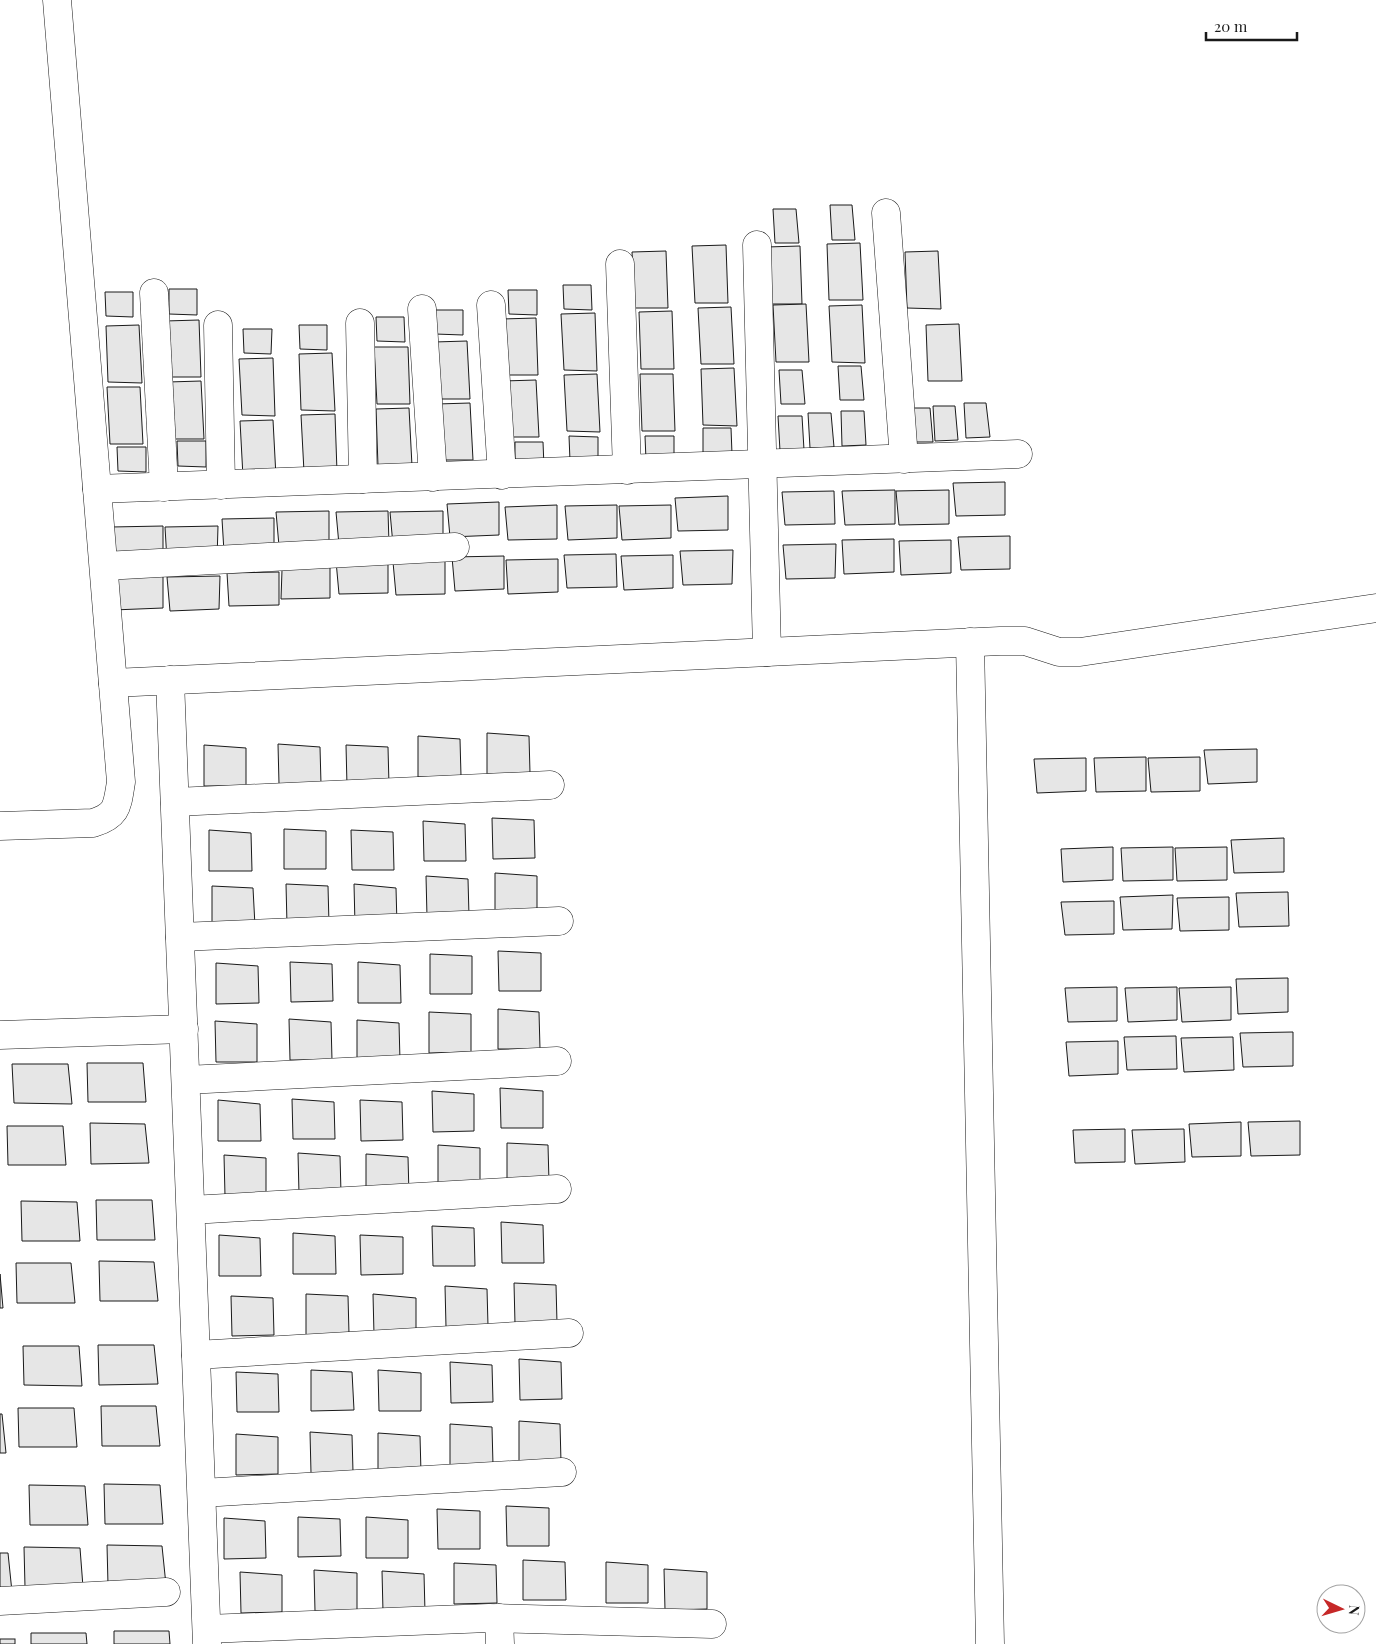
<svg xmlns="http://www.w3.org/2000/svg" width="1376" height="1644" font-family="'Playfair Display',serif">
  <rect width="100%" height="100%" fill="#fff"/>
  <g fill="#e6e6e6" stroke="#1a1a1a">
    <path d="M830 205H852L855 240H832Z"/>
    <path d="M773 209H796L799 243H775Z"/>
    <path d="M860 243 863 300H829L827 244Z"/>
    <path d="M726 245 728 303H695L692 246Z"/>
    <path d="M800 246 802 304H769L766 247Z"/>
    <path d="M666 251 668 308H635L632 252Z"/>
    <path d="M938 251 941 309 907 308 905 252Z"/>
    <path d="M563 285H591L592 310 564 309Z"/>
    <path d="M169 289H197V315L169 314Z"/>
    <path d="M508 290H537V315L509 314Z"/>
    <path d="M105 292H133V317L106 316Z"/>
    <path d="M806 304 809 362H776L773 305Z"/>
    <path d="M862 305 865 363 832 362 829 306Z"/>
    <path d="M731 307 734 364H701L698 308Z"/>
    <path d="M434 310H463V335L435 334Z"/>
    <path d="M672 311 674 369H641L639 312Z"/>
    <path d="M595 313 597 371 564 370 561 314Z"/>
    <path d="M376 317H404L405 342 377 341Z"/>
    <path d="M536 318 538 375H505L502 319Z"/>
    <path d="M199 320 201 377H168L165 321Z"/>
    <path d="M959 324 962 381H928L926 325Z"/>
    <path d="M139 325 142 383 108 382 106 326Z"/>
    <path d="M299 325H327V350L300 349Z"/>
    <path d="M243 329H272L271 354 244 353Z"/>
    <path d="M467 341 470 399H437L434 342Z"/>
    <path d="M374 347H408L410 404H377Z"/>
    <path d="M332 353 335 411 301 410 299 354Z"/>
    <path d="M273 358 275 416 242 415 239 359Z"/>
    <path d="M838 366H861L864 400H840Z"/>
    <path d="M734 368 737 426 703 425 701 369Z"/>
    <path d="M779 370H802L805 404H781Z"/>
    <path d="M597 374 600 432 567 431 564 375Z"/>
    <path d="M640 374H673L675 431H642Z"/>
    <path d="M536 380 539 437H505L503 381Z"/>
    <path d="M201 381 204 439H171L168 382Z"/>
    <path d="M107 387H140L143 444H110Z"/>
    <path d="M470 403 473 460H439L437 404Z"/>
    <path d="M964 403H986L990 437 966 438Z"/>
    <path d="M933 406H955L958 440 935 441Z"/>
    <path d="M409 408 412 466H378L376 409Z"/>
    <path d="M907 408H930L933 442H909Z"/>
    <path d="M841 411H864L866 445 842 446Z"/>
    <path d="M808 413H831L834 447 810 448Z"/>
    <path d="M335 414 337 472H304L301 415Z"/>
    <path d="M778 416H802L804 450 780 451Z"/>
    <path d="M273 420 276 477H243L240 421Z"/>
    <path d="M703 428H731L732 454 703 453Z"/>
    <path d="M569 436 598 437V462L570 461Z"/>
    <path d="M645 436H674V461L646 460Z"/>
    <path d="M177 441H206V467L178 466Z"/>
    <path d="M515 442H543L544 467 515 466Z"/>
    <path d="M117 447H146V472L118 471Z"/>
    <path d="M1005 482V515L956 516 953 483Z"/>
    <path d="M895 490V524L845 525 842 491Z"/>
    <path d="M949 490V524L899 525 896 491Z"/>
    <path d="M834 491 835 524 785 525 782 492Z"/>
    <path d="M728 496V530L678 531 675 498Z"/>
    <path d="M499 502V535L450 537 447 504Z"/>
    <path d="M557 505V539L508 540 505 507Z"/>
    <path d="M617 505V538L568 540 565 506Z"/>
    <path d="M671 505V538L622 540 619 506Z"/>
    <path d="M329 511V545L279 546 276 512Z"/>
    <path d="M388 511 389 544 339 545 336 512Z"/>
    <path d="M443 511V544L393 545 390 512Z"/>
    <path d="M274 518V551L224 552 222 519Z"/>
    <path d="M163 526V560L113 561 111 527Z"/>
    <path d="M218 526 217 560 167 561 165 527Z"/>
    <path d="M1010 536V569L961 570 958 537Z"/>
    <path d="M894 539V572L844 574 842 540Z"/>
    <path d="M951 540V573L901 575 899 541Z"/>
    <path d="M836 544 835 578 786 579 783 545Z"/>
    <path d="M733 550 732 584 683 585 680 551Z"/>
    <path d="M616 554 617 587 567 588 564 555Z"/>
    <path d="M673 555V588L624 590 621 556Z"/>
    <path d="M504 556V589L455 591 452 557Z"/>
    <path d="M558 559V592L508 594 506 560Z"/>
    <path d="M388 560V593L339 594 336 561Z"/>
    <path d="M445 561V594L396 595 393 562Z"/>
    <path d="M330 565V598L281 599 282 570Z"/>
    <path d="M279 572V605L229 606 227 573Z"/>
    <path d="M163 575V608L113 610 110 576Z"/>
    <path d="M220 576 219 609 170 611 167 577Z"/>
    <path d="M487 733 529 736 530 773 487 774Z"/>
    <path d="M418 736 460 739 461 776 418 777Z"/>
    <path d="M278 744 320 747 321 784H279Z"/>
    <path d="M204 745 246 748V786H204Z"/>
    <path d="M346 745 388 747 389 785 347 786Z"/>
    <path d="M1257 749V782L1208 784 1204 750Z"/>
    <path d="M1146 757V791L1096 792 1094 758Z"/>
    <path d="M1200 757V791L1151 792 1148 758Z"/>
    <path d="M1086 758V791L1037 793 1034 759Z"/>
    <path d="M492 818 534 820 535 858 493 859Z"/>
    <path d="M423 821 465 824 466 861H424Z"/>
    <path d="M284 829 326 831V869H284Z"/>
    <path d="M209 830 251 833 252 871H209Z"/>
    <path d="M351 830 393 832 394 870H352Z"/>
    <path d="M1284 838V872L1234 873 1231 840Z"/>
    <path d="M1113 847V880L1063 882 1061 849Z"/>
    <path d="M1173 847V880L1123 881 1121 848Z"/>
    <path d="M1227 847V880L1177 881 1175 848Z"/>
    <path d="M495 873 537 876V913L495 914Z"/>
    <path d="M426 876 468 879 469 916 427 917Z"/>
    <path d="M286 884 328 886 329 924 287 925Z"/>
    <path d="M354 884 396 888 397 925H355Z"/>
    <path d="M212 886 253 888 255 926H212Z"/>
    <path d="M1288 892 1289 926 1239 927 1236 893Z"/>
    <path d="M1173 895 1172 929 1123 930 1120 897Z"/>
    <path d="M1229 897V930L1180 931 1177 898Z"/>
    <path d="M1114 901V934L1065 935 1061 902Z"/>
    <path d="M498 951 541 953V991H499Z"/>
    <path d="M430 954 472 956V994H430Z"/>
    <path d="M290 962 332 964 333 1001 291 1002Z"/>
    <path d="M358 962 400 965 401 1003H358Z"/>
    <path d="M216 963 258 966 259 1003 216 1004Z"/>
    <path d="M1288 978V1012L1238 1014 1236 979Z"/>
    <path d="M1117 987V1021L1068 1022 1065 988Z"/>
    <path d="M1177 987V1020L1128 1022 1125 988Z"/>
    <path d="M1231 987V1020L1182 1022 1179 988Z"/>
    <path d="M498 1009 539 1012 540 1049H498Z"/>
    <path d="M429 1012 471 1014V1052L429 1053Z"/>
    <path d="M289 1019 331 1022 332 1060H290Z"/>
    <path d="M357 1020 399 1023 400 1061H357Z"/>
    <path d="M215 1021 257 1024V1062H216Z"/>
    <path d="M1293 1032V1066L1243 1067 1240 1033Z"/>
    <path d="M1176 1036 1177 1069 1127 1070 1124 1037Z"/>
    <path d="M1233 1037 1234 1070 1184 1072 1181 1038Z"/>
    <path d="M1118 1041V1074L1069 1076 1066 1042Z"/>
    <path d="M87 1063H143L146 1102H88Z"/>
    <path d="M12 1064H68L72 1104 14 1103Z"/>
    <path d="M500 1088 543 1091V1128H501Z"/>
    <path d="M432 1091 474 1094V1131L433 1132Z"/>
    <path d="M292 1099 334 1102 335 1139H293Z"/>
    <path d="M218 1100 260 1104 261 1141H218Z"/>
    <path d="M360 1100 402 1102 403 1140 361 1141Z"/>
    <path d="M1300 1121V1155L1251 1156 1248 1122Z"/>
    <path d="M1241 1122V1156L1192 1157 1189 1124Z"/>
    <path d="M90 1123 145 1124 149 1163 91 1164Z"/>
    <path d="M7 1126H63L66 1165H8Z"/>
    <path d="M1125 1129V1162L1075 1163 1073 1130Z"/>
    <path d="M1184 1129 1185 1162 1135 1164 1132 1130Z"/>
    <path d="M507 1143 548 1145 549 1182 507 1183Z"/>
    <path d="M438 1145 480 1148V1186H438Z"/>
    <path d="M298 1153 340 1156 341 1193 299 1194Z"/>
    <path d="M366 1154 408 1157 409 1195H366Z"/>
    <path d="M224 1155 266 1158V1195L225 1196Z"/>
    <path d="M96 1200H152L155 1240H97Z"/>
    <path d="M21 1201 77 1202 80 1241H22Z"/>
    <path d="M501 1222 543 1225 544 1263H502Z"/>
    <path d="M432 1226 474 1228 475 1266H433Z"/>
    <path d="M293 1233 335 1236 336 1274H293Z"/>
    <path d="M219 1235 260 1238 261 1276H219Z"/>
    <path d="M360 1235 403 1237V1274L361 1275Z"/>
    <path d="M99 1261 154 1262 158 1301H100Z"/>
    <path d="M16 1263H71L75 1303H17Z"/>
    <path d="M0 1274 3 1308H0Z"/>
    <path d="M514 1283 556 1285 557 1323 515 1324Z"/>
    <path d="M445 1286 487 1289 488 1326 446 1327Z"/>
    <path d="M306 1294 348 1296 349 1334 306 1335Z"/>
    <path d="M373 1294 416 1298V1335H374Z"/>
    <path d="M231 1296 273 1298 274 1335 232 1336Z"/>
    <path d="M98 1345H154L158 1384 99 1385Z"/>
    <path d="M23 1346H79L82 1386 24 1385Z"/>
    <path d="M519 1359 561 1362 562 1399 520 1400Z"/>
    <path d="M450 1362 492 1365 493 1402 451 1403Z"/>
    <path d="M311 1370 352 1372 354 1410 311 1411Z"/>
    <path d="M378 1370 421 1373V1411H379Z"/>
    <path d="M236 1372 278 1374 279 1412H237Z"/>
    <path d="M101 1406H156L160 1446H102Z"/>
    <path d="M18 1408H74L77 1447H19Z"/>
    <path d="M0 1414H2L6 1453H0Z"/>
    <path d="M519 1421 560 1424 561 1462H519Z"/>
    <path d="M450 1424 492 1427 493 1465H450Z"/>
    <path d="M310 1432 352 1435 353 1472 311 1473Z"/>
    <path d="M378 1433 420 1436 421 1473 378 1474Z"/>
    <path d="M236 1434 278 1437V1474L236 1475Z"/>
    <path d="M104 1484 160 1485 163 1524H105Z"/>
    <path d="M29 1485 85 1486 88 1525H30Z"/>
    <path d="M506 1506 549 1508V1546H507Z"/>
    <path d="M437 1509 480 1511V1549H438Z"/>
    <path d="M298 1517 340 1519 341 1556 298 1557Z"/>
    <path d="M366 1517 408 1520V1558H366Z"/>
    <path d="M224 1518 265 1521 266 1558 224 1559Z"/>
    <path d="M107 1545 162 1546 166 1585H108Z"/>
    <path d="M24 1547 80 1548 83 1587H25Z"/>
    <path d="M0 1553H8L12 1592H0Z"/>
    <path d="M523 1560 565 1562 566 1600H523Z"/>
    <path d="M606 1562 648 1565V1603H606Z"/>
    <path d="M454 1563 496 1565 497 1603 454 1604Z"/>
    <path d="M664 1569 707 1572V1609L665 1610Z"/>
    <path d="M314 1570 357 1573V1611H315Z"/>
    <path d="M382 1571 424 1574 425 1612H383Z"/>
    <path d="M240 1572 282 1575V1612L241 1613Z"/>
    <path d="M114 1631H169L170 1644H114Z"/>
    <path d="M31 1633H86L87 1644H31Z"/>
    <rect x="0" y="1639" width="15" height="5"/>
  </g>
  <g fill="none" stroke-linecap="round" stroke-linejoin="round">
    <defs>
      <g id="minor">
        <path d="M886 213 904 459"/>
        <path d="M757 245 767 652"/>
        <path d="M620 264 627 470"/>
        <path d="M154 293 164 487"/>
        <path d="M491 305 502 475"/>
        <path d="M422 309 433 477"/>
        <path d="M360 323 363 479"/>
        <path d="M218 325 221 485"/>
        <path d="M97 489 1018 454"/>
        <path d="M104 566 455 547"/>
        <path d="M970 642 990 1644"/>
        <path d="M170 680 207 1644"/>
        <path d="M113 683 1000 641H1025L1059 652H1080L1376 608"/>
        <path d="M175 802 550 785"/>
        <path d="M0 826 93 823C118 815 117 806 121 782L57 0"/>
        <path d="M180 937 559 921"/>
        <path d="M0 1035 184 1029"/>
        <path d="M186 1080 557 1061"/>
        <path d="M191 1210 557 1189"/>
        <path d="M196 1355 569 1333"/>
        <path d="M202 1493 562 1472"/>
        <path d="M0 1601 166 1592"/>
        <path d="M499 1618 500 1644"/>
        <path d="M207 1629 489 1618 712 1624"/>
      </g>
    </defs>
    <use href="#minor" stroke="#1a1a1a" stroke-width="29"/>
    <use href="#minor" stroke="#fff" stroke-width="28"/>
  </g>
  <g transform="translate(1341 1609) rotate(95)"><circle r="24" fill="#ffffff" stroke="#a3a3a3"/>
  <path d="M0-4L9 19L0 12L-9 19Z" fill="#c62828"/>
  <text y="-8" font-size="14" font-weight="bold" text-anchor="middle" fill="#1a1a1a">N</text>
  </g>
  <path d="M1206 32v8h91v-8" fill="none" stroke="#1a1a1a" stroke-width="2.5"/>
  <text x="1214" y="32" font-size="15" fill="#1a1a1a" stroke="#ffffff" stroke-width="4" paint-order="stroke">20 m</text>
</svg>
